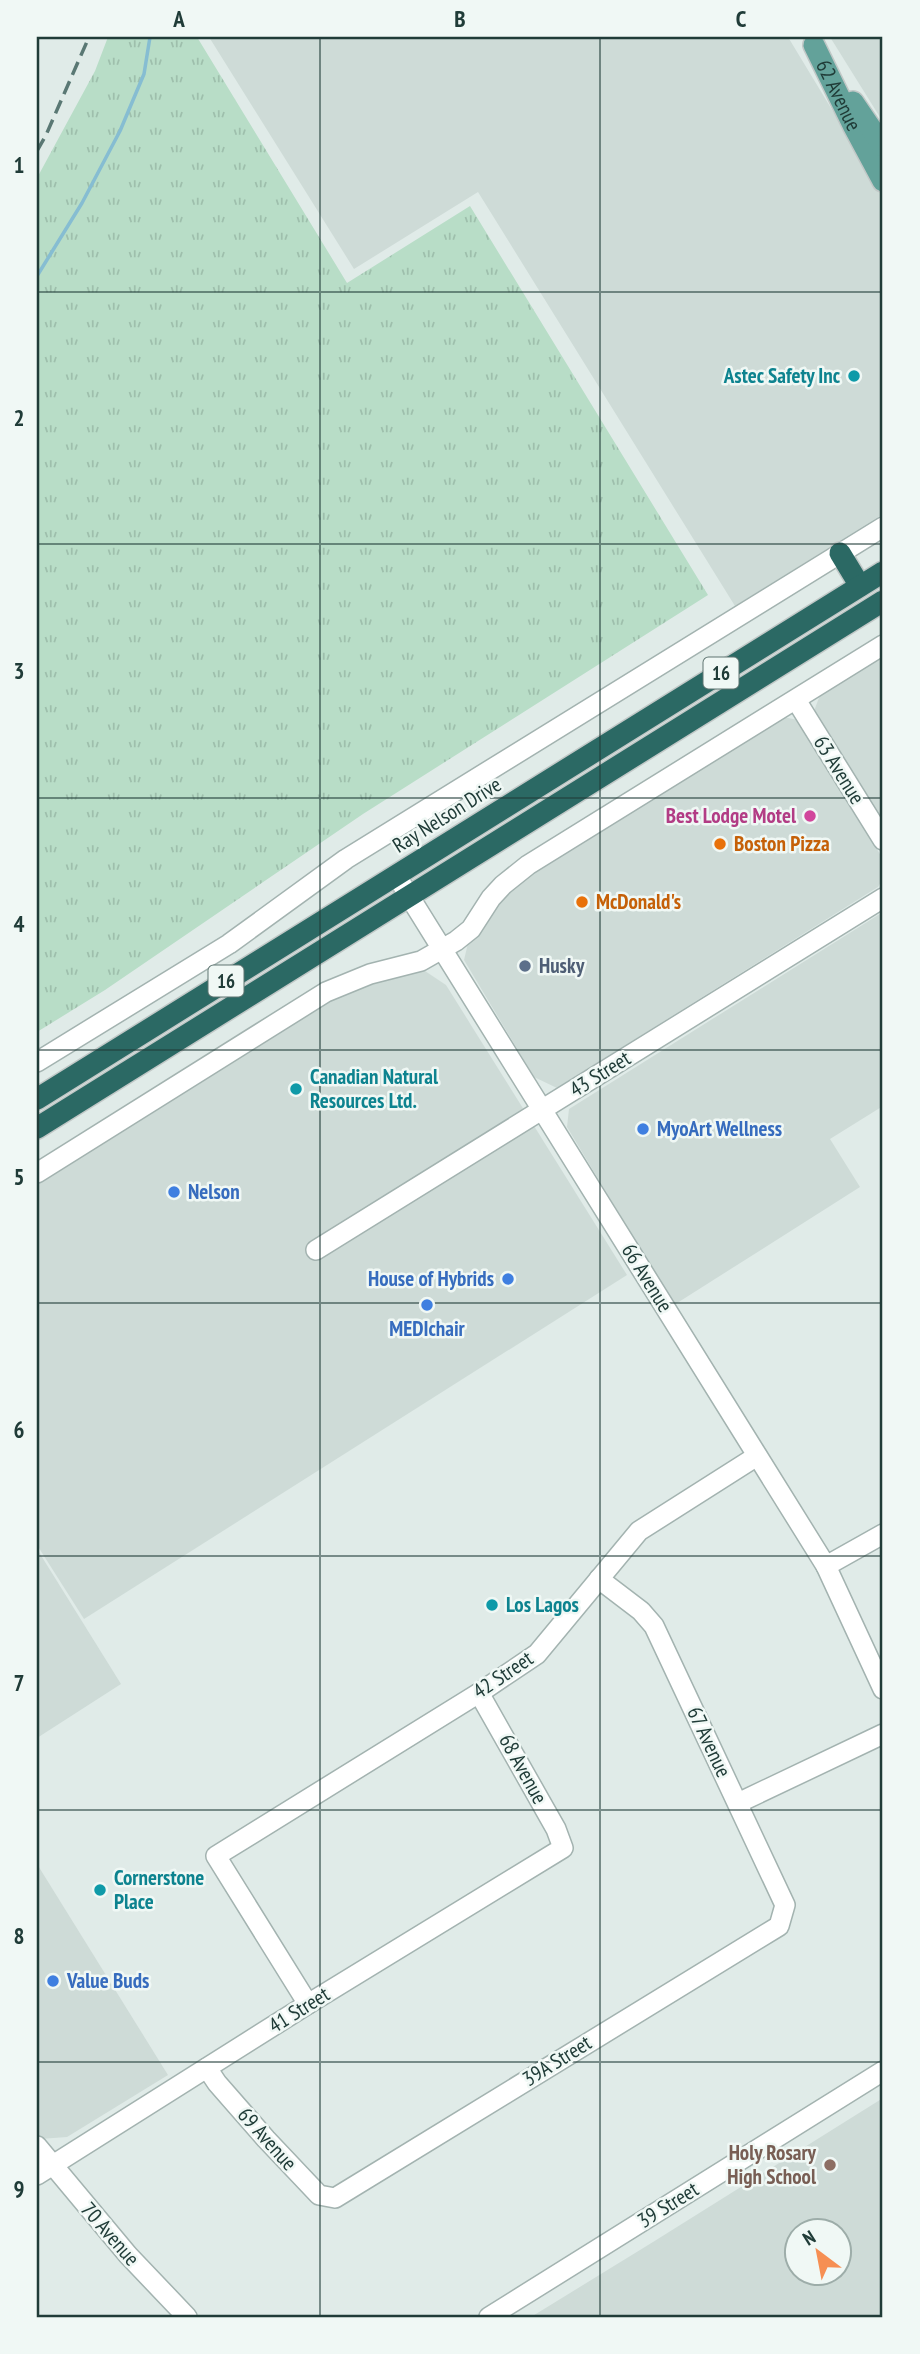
<svg xmlns="http://www.w3.org/2000/svg" width="920" height="2354" font-family="'PT Sans Narrow',sans-serif">
  <defs>
    <pattern id="grass-tufts" width="24" height="20" patternUnits="userSpaceOnUse" patternTransform="scale(1.75)"><rect width="24" height="20" fill="#b8ddc7"/><path d="M3 7l-1-3M5 7V3M7 7l1-3M15 17l-1-3M17 17v-4M19 17l1-3" fill="none" stroke="#9ebfac"/></pattern>
  </defs>
  <rect width="100%" height="100%" fill="#e0ebe8"/>
  <g fill="#cedbd7" fill-rule="evenodd">
    <path d="M209 37H788L883 194V514L735 606 478 192 354 269Z"/>
    <path d="M830 37H883V122Z"/>
    <path d="M883 656V823L814 711 820 695Z"/>
    <path d="M783 717 798 720 883 859V878L878 887 557 1088 534 1077 464 960 468 943 513 880Z"/>
    <path d="M883 912V1106L830 1139 860 1187 674 1305 567 1127 569 1109Z"/>
    <path d="M416 965 446 985 627 1275 84 1619 37 1545V1184L325 1002Z"/>
    <path d="M37 1549 121 1684 37 1738Z"/>
    <path d="M37 1864 168 2075 67 2137 40 2139 37 2135Z"/>
    <path d="M883 2098V2317H531L653 2242ZM797 2232H839V2274H797Z"/>
  </g>
  <path fill="url(#grass-tufts)" d="M108 37H197L347 283 470 206 708 595 363 814 105 990 37 1032V178L95 71Z"/>
  <g fill="none" stroke-linecap="round" stroke-linejoin="round">
    <path stroke="#86bdd2" stroke-width="3.5" d="M37 276 82 203 120 131 144 74 150 37"/>
    <defs>
      <g id="minor">
        <path d="M796 700 883 840"/>
        <path d="M396 875 826 1566 883 1689"/>
        <path d="M37 1062 229 944 346 859 883 527"/>
        <path d="M37 1173 326 992 370 974 421 961 456 941 471 929 491 898 503 885 528 865 883 645"/>
        <path d="M316 1250 883 898"/>
        <path d="M826 1566 883 1534"/>
        <path d="M738 1803 883 1734"/>
        <path d="M308 2004 216 1856 479 1693 537 1654 639 1531 757 1456"/>
        <path d="M207 2068 217 2083 266 2139 319 2195 335 2198 779 1926 785 1905 654 1626 641 1611 599 1579"/>
        <path d="M37 2146 128 2255 187 2317"/>
        <path d="M37 2175 308 2004 563 1848 556 1829 479 1693"/>
        <path d="M489 2317 883 2071"/>
      </g>
      <g id="major">
        <path id="s1" d="M814 45 853 125 883 181"/>
        <path d="M853 102 883 146"/>
      </g>
      <g id="highway">
        <path d="M840 553 860 586"/>
        <path d="M37 1099 883 572"/>
        <path d="M37 1128 883 601"/>
      </g>
    </defs>
    <use href="#minor" stroke="#a3b3b0" stroke-width="22"/>
    <use href="#major" stroke="#c1c8c7" stroke-width="24"/>
    <use href="#highway" stroke="#c1c8c7" stroke-width="24"/>
    <use href="#minor" stroke="#fff" stroke-width="19"/>
    <use href="#major" stroke="#63a29a" stroke-width="21"/>
    <use href="#highway" stroke="#2b6964" stroke-width="21"/>
    <path stroke="#5a7874" stroke-width="3.5" stroke-dasharray="14 7" stroke-linecap="butt" d="M37 151 46 135 89 37"/>
  </g>
  <path fill="none" stroke="#203c38" stroke-width="2" stroke-opacity="0.55" d="M320 37V2317M600 37V2317M37 292H883M37 544H883M37 798H883M37 1050H883M37 1303H883M37 1556H883M37 1810H883M37 2062H883"/>
  <g fill="#0f9aa8" stroke="#f0f8f5" stroke-width="2.5">
    <circle cx="854" cy="376" r="7"/>
    <circle cx="296" cy="1089" r="7"/>
    <circle cx="492" cy="1605" r="7"/>
    <circle cx="100" cy="1890" r="7"/>
  </g>
  <circle fill="#d1479c" stroke="#f0f8f5" stroke-width="2.5" cx="810" cy="816" r="7"/>
  <g fill="#e8710a" stroke="#f0f8f5" stroke-width="2.5">
    <circle cx="720" cy="844" r="7"/>
    <circle cx="582" cy="902" r="7"/>
  </g>
  <circle fill="#5c6f8a" stroke="#f0f8f5" stroke-width="2.5" cx="525" cy="966" r="7"/>
  <g fill="#3f7fe0" stroke="#f0f8f5" stroke-width="2.5">
    <circle cx="643" cy="1129" r="7"/>
    <circle cx="174" cy="1192" r="7"/>
    <circle cx="508" cy="1279" r="7"/>
    <circle cx="427" cy="1305" r="7"/>
    <circle cx="53" cy="1981" r="7"/>
  </g>
  <circle fill="#8d6e63" stroke="#f0f8f5" stroke-width="2.5" cx="830" cy="2165" r="7"/>
  <g text-anchor="middle" stroke-width="5" stroke-linejoin="round" paint-order="stroke">
    <g fill="#f0f8f5" stroke="#5e7471" stroke-width="2">
      <rect x="703.5" y="657.5" width="35" height="31" rx="5"/>
      <rect x="208.5" y="965.5" width="35" height="31" rx="5"/>
    </g>
    <g font-size="19" font-weight="bold" fill="#203c38">
      <text x="721" y="680">16</text>
      <text x="226" y="988">16</text>
    </g>
    <g font-size="21" fill="#203c38" stroke="#f0f8f5">
      <text dy="7" stroke="none"><textPath href="#s1" startOffset="56">62 Avenue</textPath></text>
      <text transform="translate(839 770) rotate(58)" y="7">63 Avenue</text>
      <text transform="translate(447 815) rotate(-32)" y="7">Ray Nelson Drive</text>
      <text transform="translate(600 1074) rotate(-32)" y="7">43 Street</text>
      <text transform="translate(647 1278) rotate(58)" y="7">66 Avenue</text>
      <text transform="translate(503 1675) rotate(-34)" y="7">42 Street</text>
      <text transform="translate(709 1742) rotate(65)" y="7">67 Avenue</text>
      <text transform="translate(523 1769) rotate(61)" y="7">68 Avenue</text>
      <text transform="translate(299 2010) rotate(-32)" y="7">41 Street</text>
      <text transform="translate(557 2061) rotate(-32)" y="7">39A Street</text>
      <text transform="translate(267 2139) rotate(48)" y="7">69 Avenue</text>
      <text transform="translate(668 2205) rotate(-32)" y="7">39 Street</text>
      <text transform="translate(110 2234) rotate(49)" y="7">70 Avenue</text>
    </g>
    <g font-size="21" font-weight="bold" fill="#0d838f" stroke="#f0f8f5" text-anchor="start">
      <text x="840" y="383" text-anchor="end">Astec Safety Inc</text>
      <text x="310" y="1084">Canadian Natural<tspan x="310" dy="24">Resources Ltd.</tspan></text>
      <text x="506" y="1612">Los Lagos</text>
      <text x="114" y="1885">Cornerstone<tspan x="114" dy="24">Place</tspan></text>
    </g>
    <g font-size="21" font-weight="bold" fill="#b23c85" stroke="#f0f8f5" text-anchor="end">
      <text x="796" y="823">Best Lodge Motel</text>
    </g>
    <g font-size="21" font-weight="bold" fill="#c56008" stroke="#f0f8f5" text-anchor="start">
      <text x="734" y="851">Boston Pizza</text>
      <text x="596" y="909">McDonald's</text>
    </g>
    <g font-size="21" font-weight="bold" fill="#4e5e75" stroke="#f0f8f5" text-anchor="start">
      <text x="539" y="973">Husky</text>
    </g>
    <g font-size="21" font-weight="bold" fill="#366cbe" stroke="#f0f8f5" text-anchor="start">
      <text x="657" y="1136">MyoArt Wellness</text>
      <text x="188" y="1199">Nelson</text>
      <text x="494" y="1286" text-anchor="end">House of Hybrids</text>
      <text x="427" y="1336" text-anchor="middle">MEDIchair</text>
      <text x="67" y="1988">Value Buds</text>
    </g>
    <g font-size="21" font-weight="bold" fill="#785e54" stroke="#f0f8f5" text-anchor="end">
      <text x="816" y="2160">Holy Rosary<tspan x="816" dy="24">High School</tspan></text>
    </g>
  </g>
  <rect width="920" height="2354" fill="none" stroke="#f0f8f5" stroke-width="77"/>
  <g transform="translate(818 2252) rotate(328)"><circle r="33" fill="#f0f8f5" stroke="#9dada9" stroke-width="2"/>
  <path d="M0-5L12 26L0 18L-12 26Z" fill="#f68f53"/>
  <text y="-10" font-size="19" font-weight="bold" text-anchor="middle" fill="#203c38">N</text>
  </g>
  <rect x="38" y="38" width="843" height="2278" fill="none" stroke="#203c38" stroke-width="2.5"/>
  <g font-size="23" text-anchor="middle" font-weight="bold" fill="#203c38">
    <text x="179" y="27">A</text>
    <text x="460" y="27">B</text>
    <text x="741" y="27">C</text>
    <text x="19" y="173">1</text>
    <text x="19" y="426">2</text>
    <text x="19" y="679">3</text>
    <text x="19" y="932">4</text>
    <text x="19" y="1185">5</text>
    <text x="19" y="1438">6</text>
    <text x="19" y="1691">7</text>
    <text x="19" y="1944">8</text>
    <text x="19" y="2197">9</text>
  </g>
</svg>
